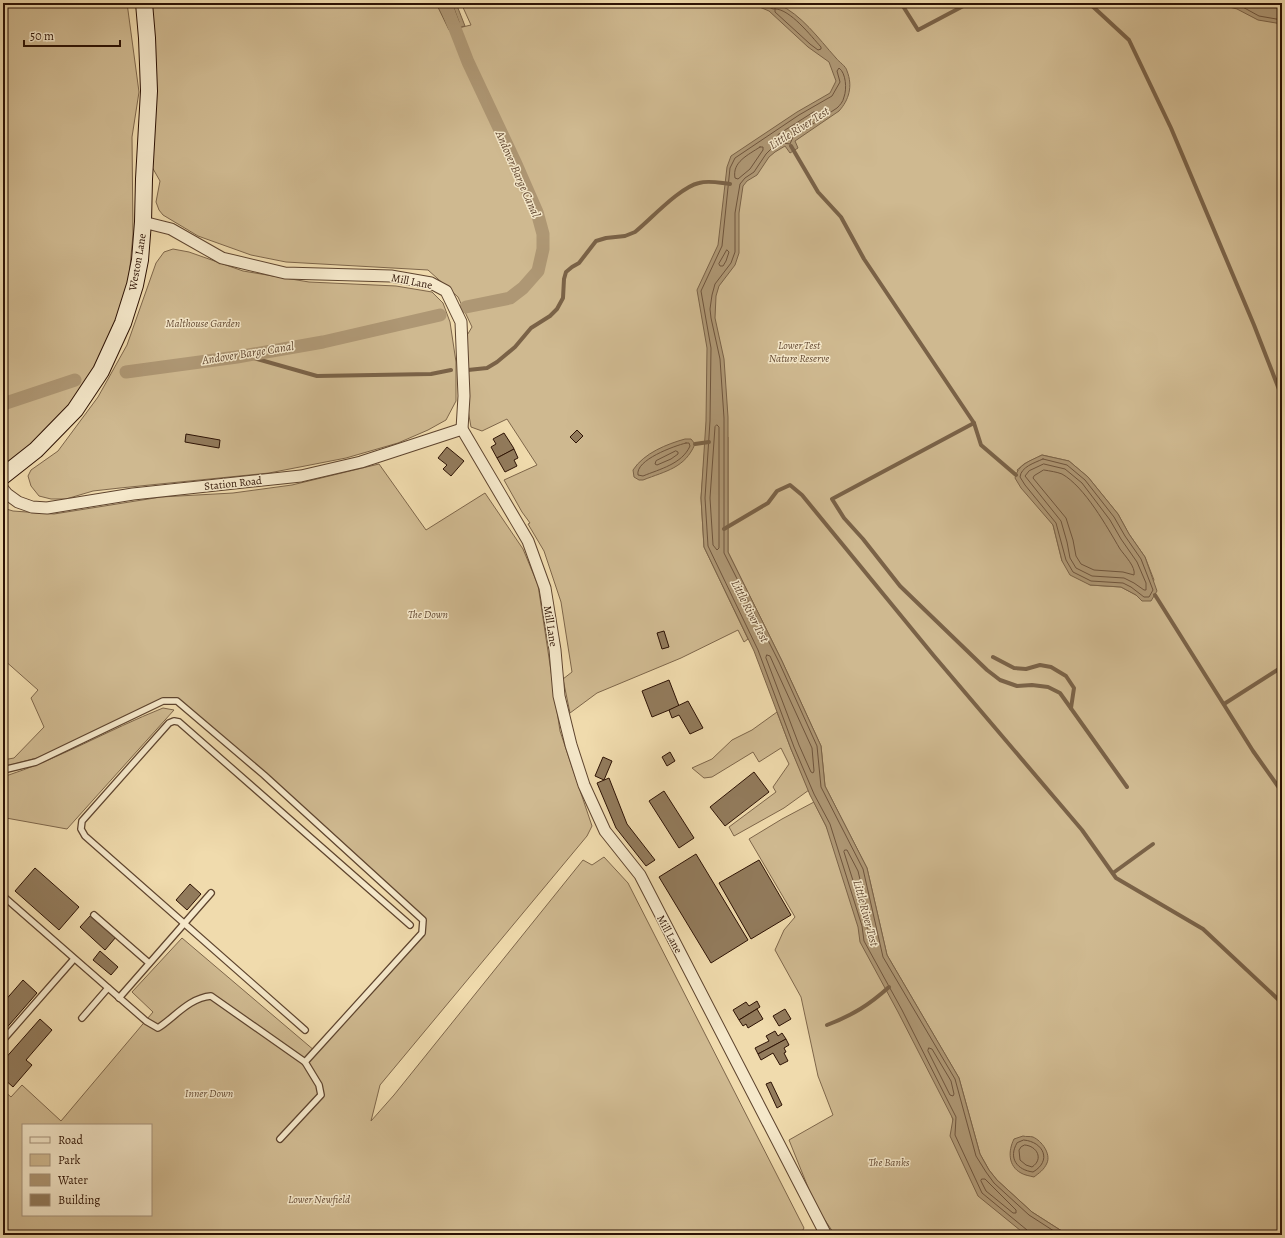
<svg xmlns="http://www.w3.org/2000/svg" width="1285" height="1238" font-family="Alegreya,serif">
  <rect width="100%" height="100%" fill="#f0dbad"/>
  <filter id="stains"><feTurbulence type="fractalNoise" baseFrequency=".005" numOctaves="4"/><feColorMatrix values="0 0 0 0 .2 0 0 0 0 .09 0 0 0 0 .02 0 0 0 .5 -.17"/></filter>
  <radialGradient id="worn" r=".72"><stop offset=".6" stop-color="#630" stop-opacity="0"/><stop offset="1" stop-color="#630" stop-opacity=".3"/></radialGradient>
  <g fill="#cfb990" stroke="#7e664a" fill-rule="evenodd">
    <path d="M6 3H127L139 92 132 137 133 234 130 267V280L113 331 96 365 78 397 32 444 3 467V10Z"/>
    <path d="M148 3H436L450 30 471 25 461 3H1282V1235H1068L1032 1212 997 1180 989 1170 980 1154 959 1078 887 955 867 868 825 786 821 746 782 661 728 552V437L705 447 701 498 704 547 748 639 744 642 738 630 681 658 597 693 570 713 563 679 572 672 561 602 544 551 528 524 530 523 522 512 504 480 537 465 507 419 482 431 471 427 468 410 466 337 472 327 458 297 428 270 286 262 251 255 198 236 163 215 159 210 156 202 160 181 152 167ZM1042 455 1069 461 1088 477 1118 514 1129 534 1145 557 1154 580 1142 601 1136 595 1121 587 1090 585 1062 561 1053 525 1017 470 1024 464Z"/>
    <path d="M173 249 189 252 243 271 309 282 396 286 432 292 443 303 450 322 456 362V401L446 420 428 430 398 443 346 458 269 473 120 488 93 491 66 499H51L39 496 31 486 28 476 31 470 58 451 98 397 127 345 156 263 164 252Z"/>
    <path d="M379 464 426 530 485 493 523 549 538 585 560 731 592 826 587 836 380 1085 371 1121 394 1095 583 860 592 865 604 857 628 883 804 1228 800 1235H3V1090L11 1097 22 1085 61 1121 153 1012 132 992 182 938 315 1051 422 933 423 920 177 701H163L37 758 3 767V760L14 758 44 727 31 698 38 690 3 659V508L13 511 54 514 161 497 233 493 292 485ZM23 1125H151V1215H23Z"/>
    <path d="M163 708 174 710 67 829 6 818 3 821V777C59 759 108 730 163 708Z"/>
    <path d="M777 712 791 749 809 790 784 808 734 836 729 827 776 792 773 787 789 764 781 748 759 762 753 752 712 777 704 778 692 768 712 759 732 740 752 730Z"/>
    <path d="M814 802 826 826 937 1062 964 1161 1036 1235H835L816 1207 789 1140 833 1115 818 1076 801 997 775 950 784 930 795 917 749 839 782 819Z"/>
  </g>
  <g fill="#ae9774" stroke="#7a6247">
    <path d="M436 3H456L465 26 449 30Z"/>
    <path d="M750 3C758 3 770 1 778 4 802 15 818 38 836 58 839 62 846 66 847 71 853 86 849 100 839 111L795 141 798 148 790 153 785 146 775 152 769 157 757 175 747 181 743 186 739 213V253L735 265 719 286 716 296 715 318 724 359 728 417V552L782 661 821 746 825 786 867 868 887 955 959 1078 980 1154 989 1170 997 1180 1032 1212 1068 1235H1026L978 1196 950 1136 953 1119 898 1012 860 942 858 927 826 826 810 795 791 749 754 651 704 547 701 498 706 421 707 348 697 290 718 245 727 167 731 156 797 112 830 93 836 81 829 62 808 47 769 11Z"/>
    <path d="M1214 3H1282V24L1258 20 1237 9Z"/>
    <path d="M685 439H691L695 444C685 468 666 471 643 480H639L634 477 633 470C644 453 667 444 685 439Z"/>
    <path d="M1042 455 1069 461 1088 477 1118 514 1129 534 1145 557 1157 591 1151 601H1142L1136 595 1121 587 1090 585 1070 575 1062 561 1053 525 1021 488 1015 478C1018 464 1030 461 1042 455Z"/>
    <path d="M1023 1136C1026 1137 1030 1136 1033 1137 1042 1141 1051 1154 1047 1163 1044 1170 1039 1173 1034 1177 1030 1176 1024 1175 1021 1173 1008 1166 1008 1151 1014 1139Z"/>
  </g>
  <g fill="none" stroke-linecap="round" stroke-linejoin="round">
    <g stroke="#6e543c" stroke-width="1">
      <path d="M440 3 453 25 458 24 459 22 452 3"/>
      <path d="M760 3 773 9H775V12L810 44 818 50 821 49V47C811 36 790 9 775 9V3"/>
      <path d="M1230 3 1239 5 1259 16 1282 20"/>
      <path d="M814 112 817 113 816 116 790 133 786 137 778 138V135Z"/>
      <path d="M760 147H763V150L750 169 738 179 735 178C732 162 748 155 760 147Z"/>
      <path d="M727 250 729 252 726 261 723 266H720L719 264Z"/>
      <path d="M717 425 719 427V548L717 550 713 545 710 498 715 427Z"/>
      <path d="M686 443H689L690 446C682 464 660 469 643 476L638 475C635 460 674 446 686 443Z"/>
      <path d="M676 451 678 452V454L671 459 657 465 655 464 656 461Z"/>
      <path d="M1043 459 1067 465 1085 480 1114 517 1125 536 1141 559 1153 590 1149 597H1144L1131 587 1123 583 1091 581 1073 572 1066 560 1056 523 1025 485 1020 477C1021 467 1034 463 1043 459Z"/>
      <path d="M1044 464 1065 469 1082 483 1110 520 1121 539 1137 562 1146 583V590H1144L1134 583 1124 578 1092 576 1076 568 1070 558 1067 542 1061 521 1025 476 1029 471Z"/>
      <path d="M1044 470C1050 471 1057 472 1062 474 1085 487 1107 527 1120 549 1125 556 1136 567 1134 575L1123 572 1094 570 1081 564 1076 556 1073 540 1066 518 1033 478 1034 476Z"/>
      <path d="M767 655 770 656 774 665 812 748 814 771 813 773 811 772 799 745 766 658Z"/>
      <path d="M845 850H847L858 871 875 943 874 945H871L868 939 867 925 844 852Z"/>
      <path d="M929 1048 932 1049 951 1081 954 1094 953 1096 950 1095 928 1051Z"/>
      <path d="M1024 1140C1044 1142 1052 1161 1033 1172 1017 1170 1008 1158 1017 1143Z"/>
      <path d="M1025 1145C1037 1146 1044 1159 1032 1167L1026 1165 1020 1160 1019 1150 1021 1147Z"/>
      <path d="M982 1179H985L1016 1210V1213H1013L986 1191 981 1181Z"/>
      <path d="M1028 1235 1027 1230 982 1193 955 1135 956 1117 902 1010 864 941 862 926 830 824 814 794 794 747 758 650 708 546 705 498 710 421 711 348 701 291 722 246 730 168 735 158 799 115 832 96 840 82 837 71 839 68C846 73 847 89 844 97 843 102 840 105 837 108L793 137 790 144 783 143 772 148 766 154 754 172 745 178 740 184 735 213V252L731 263 715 284 712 295 710 309 711 318 720 359 724 418V553L779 662 817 746 821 787 863 869 883 957 955 1079 976 1156 986 1172 994 1183 1029 1215 1060 1235"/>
    </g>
    <g stroke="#7a6247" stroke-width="4">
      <path d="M901 3 918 30 969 3"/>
      <path d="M1089 3 1129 40 1171 128 1254 325 1282 397"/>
      <path d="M791 146 818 192 841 217 864 259 974 423 981 445 1016 475"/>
      <path d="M243 355 317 376 431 374 451 370"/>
      <path d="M468 370 487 368 497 362 515 347 531 328 550 316 557 309 563 298 564 279 566 272 572 267 579 263 596 241 606 238 625 236 635 232C651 219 680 187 699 183 709 180 720 183 730 184"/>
      <path d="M974 423 832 499 844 518 863 539 900 586 987 670 1000 680 1017 686 1032 685 1048 687 1060 693 1127 787"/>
      <path d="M695 444 709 442"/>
      <path d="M724 529 768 503 777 491 790 485 802 495 934 656 1082 830 1116 878 1203 929 1282 1003"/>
      <path d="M1155 595 1253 751 1282 792"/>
      <path d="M993 657 1014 668 1026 669 1040 665 1051 667 1066 676 1074 688 1071 708"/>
      <path d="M1224 704 1282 667"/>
      <path d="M1113 873 1153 844"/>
      <path d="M827 1025C853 1015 869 1005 889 987"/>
    </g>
    <g stroke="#ae9774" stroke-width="13">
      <path d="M445 3 468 62 516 164 537 212 543 234V249L538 271 523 288 510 298 466 307"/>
      <path d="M126 372 237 357 323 342 440 315"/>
      <path d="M3 404 75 380"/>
    </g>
  </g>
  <g fill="#927b5c" stroke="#2d1204">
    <path d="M577 430 583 436 576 443 570 437Z"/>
    <path d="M504 433 513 447 514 449 497 458 491 447 496 444 493 439Z"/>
    <path d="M186 434 220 440 219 448 185 442Z"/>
    <path d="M447 447 464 461 451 476 443 469 447 465 438 458Z"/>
    <path d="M514 449 518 458 514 460 517 466 505 472 497 458Z"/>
    <path d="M664 631 669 647 662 649 657 633Z"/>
    <path d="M669 680 679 706 652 717 642 691Z"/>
    <path d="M688 701 703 728 690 734 679 715 672 718 669 710Z"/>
    <path d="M670 752 675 761 667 766 662 757Z"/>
    <path d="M603 757 612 761 604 780 595 776Z"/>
    <path d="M754 772 769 792 725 826 710 807Z"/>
    <path d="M609 778 627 824 655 860 646 866 616 828 597 783Z"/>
    <path d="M664 791 694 838 679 848 649 801Z"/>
    <path d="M696 854 748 940 711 963 659 877Z"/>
    <path d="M759 860 791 915 751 939 719 883Z"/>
    <path d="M35 868 79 907 59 930 15 891Z"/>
    <path d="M190 884 201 894 187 910 176 900Z"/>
    <path d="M91 915 116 937 105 950 80 927Z"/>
    <path d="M100 951 118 967 111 975 93 960Z"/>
    <path d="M23 980 37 993 3 1032V1003Z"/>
    <path d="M757 1001 760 1007 739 1020 733 1010 746 1002 749 1006Z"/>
    <path d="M757 1009 763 1019 748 1028 746 1024 743 1026 739 1020Z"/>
    <path d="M785 1009 791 1019 779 1026 773 1016Z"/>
    <path d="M40 1019 52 1030 26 1060 32 1065 13 1087 3 1078V1061Z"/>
    <path d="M775 1031 778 1036 782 1033 786 1039 758 1054 755 1048 769 1041 766 1036Z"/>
    <path d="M786 1039 789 1045 784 1048 786 1052 784 1053 788 1061 780 1065 773 1053 761 1060 758 1054Z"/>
    <path d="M771 1082 782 1105 777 1108 766 1084Z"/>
  </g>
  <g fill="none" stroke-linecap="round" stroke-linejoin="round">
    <defs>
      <g id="lane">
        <path d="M3 770 36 762 163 701H177L264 775 423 920 422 933 305 1062"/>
        <path d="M3 896 146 1021 158 1028C175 1017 189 998 211 996L305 1062 319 1085 321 1095 280 1139"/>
        <path d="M94 915 149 963"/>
        <path d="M119 998 211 893"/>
        <path d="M82 1018 108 988"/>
        <path d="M305 1030 85 836 81 829 82 821 169 723 174 721 179 722 410 925"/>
        <path d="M3 1040 74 959"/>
      </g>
      <g id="street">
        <path d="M143 222 171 229 222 258 285 273 391 276 431 283 446 291 461 322 464 396 462 429 528 541 545 588 555 650 559 696 571 745 584 785 605 831 640 875 826 1235"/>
        <path d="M3 489 7 494 18 502 32 507 47 508 133 494 301 476 361 462 462 429"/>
      </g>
      <path id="secondary" d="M3 476 36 450 75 410 101 371 123 323 135 285 140 260 143 222 144 179 149 91 147 38 144 3"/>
    </defs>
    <use href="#lane" stroke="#5e442e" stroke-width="8"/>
    <use href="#street" stroke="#5e442e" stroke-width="13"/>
    <use href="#secondary" stroke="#2d1204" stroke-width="18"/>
    <use href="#lane" stroke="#f5e8ca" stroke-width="5.5"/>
    <use href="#street" stroke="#f5e8ca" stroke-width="11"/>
    <use href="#secondary" stroke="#f5e8ca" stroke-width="16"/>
  </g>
  <g text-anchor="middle" stroke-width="3" stroke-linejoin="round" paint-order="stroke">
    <g font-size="11" fill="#2d1204" stroke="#f5e8ca">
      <text transform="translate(137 262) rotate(-80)" y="4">Weston Lane</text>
      <text transform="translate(412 281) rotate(11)" y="4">Mill Lane</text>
      <text transform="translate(233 483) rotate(-6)" y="4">Station Road</text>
      <text transform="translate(551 626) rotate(81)" y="4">Mill Lane</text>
      <text transform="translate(670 934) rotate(62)" y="4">Mill Lane</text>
    </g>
    <g font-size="11" font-style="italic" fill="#664c35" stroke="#f5e8ca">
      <text x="203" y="327">Malthouse Garden</text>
      <text x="799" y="349">Lower Test<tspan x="799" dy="13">Nature Reserve</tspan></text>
      <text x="428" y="618">The Down</text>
      <text x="209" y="1097">Inner Down</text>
      <text x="889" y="1166">The Banks</text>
      <text x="319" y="1203">Lower Newfield</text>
    </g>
    <g font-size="12" font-style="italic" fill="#614731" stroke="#f5e8ca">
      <text transform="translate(799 128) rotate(-32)" y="4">Little River Test</text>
      <text transform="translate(518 174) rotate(66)" y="4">Andover Barge Canal</text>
      <text transform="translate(248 353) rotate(-9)" y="4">Andover Barge Canal</text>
      <text transform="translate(750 611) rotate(63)" y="4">Little River Test</text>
      <text transform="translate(866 913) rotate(75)" y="4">Little River Test</text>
    </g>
  </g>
  <rect width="1285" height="1238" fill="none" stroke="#f0dbad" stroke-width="16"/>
  <rect x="4" y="4" width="1277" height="1230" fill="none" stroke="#2d1204" stroke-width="2"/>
  <rect x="8" y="8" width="1269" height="1222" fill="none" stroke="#2d1204"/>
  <rect x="22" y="1124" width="130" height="92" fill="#f5e8ca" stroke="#a5927b"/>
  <rect x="30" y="1137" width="20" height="6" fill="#f5e8ca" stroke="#a5927b"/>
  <text x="58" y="1144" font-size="12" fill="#2d1204">Road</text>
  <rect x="30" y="1154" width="20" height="12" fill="#cfb990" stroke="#a5927b"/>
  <text x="58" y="1164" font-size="12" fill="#2d1204">Park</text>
  <rect x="30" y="1174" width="20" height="12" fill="#ae9774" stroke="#a5927b"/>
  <text x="58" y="1184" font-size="12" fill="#2d1204">Water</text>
  <rect x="30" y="1194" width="20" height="12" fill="#927b5c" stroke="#a5927b"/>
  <text x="58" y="1204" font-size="12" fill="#2d1204">Building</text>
  <path d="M24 40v6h96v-6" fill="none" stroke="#2d1204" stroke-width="2"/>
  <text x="30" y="40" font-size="12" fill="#2d1204" stroke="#f5e8ca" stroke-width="3" paint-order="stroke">50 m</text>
  <rect width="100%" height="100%" filter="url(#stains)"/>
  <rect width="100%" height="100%" fill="url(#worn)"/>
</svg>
